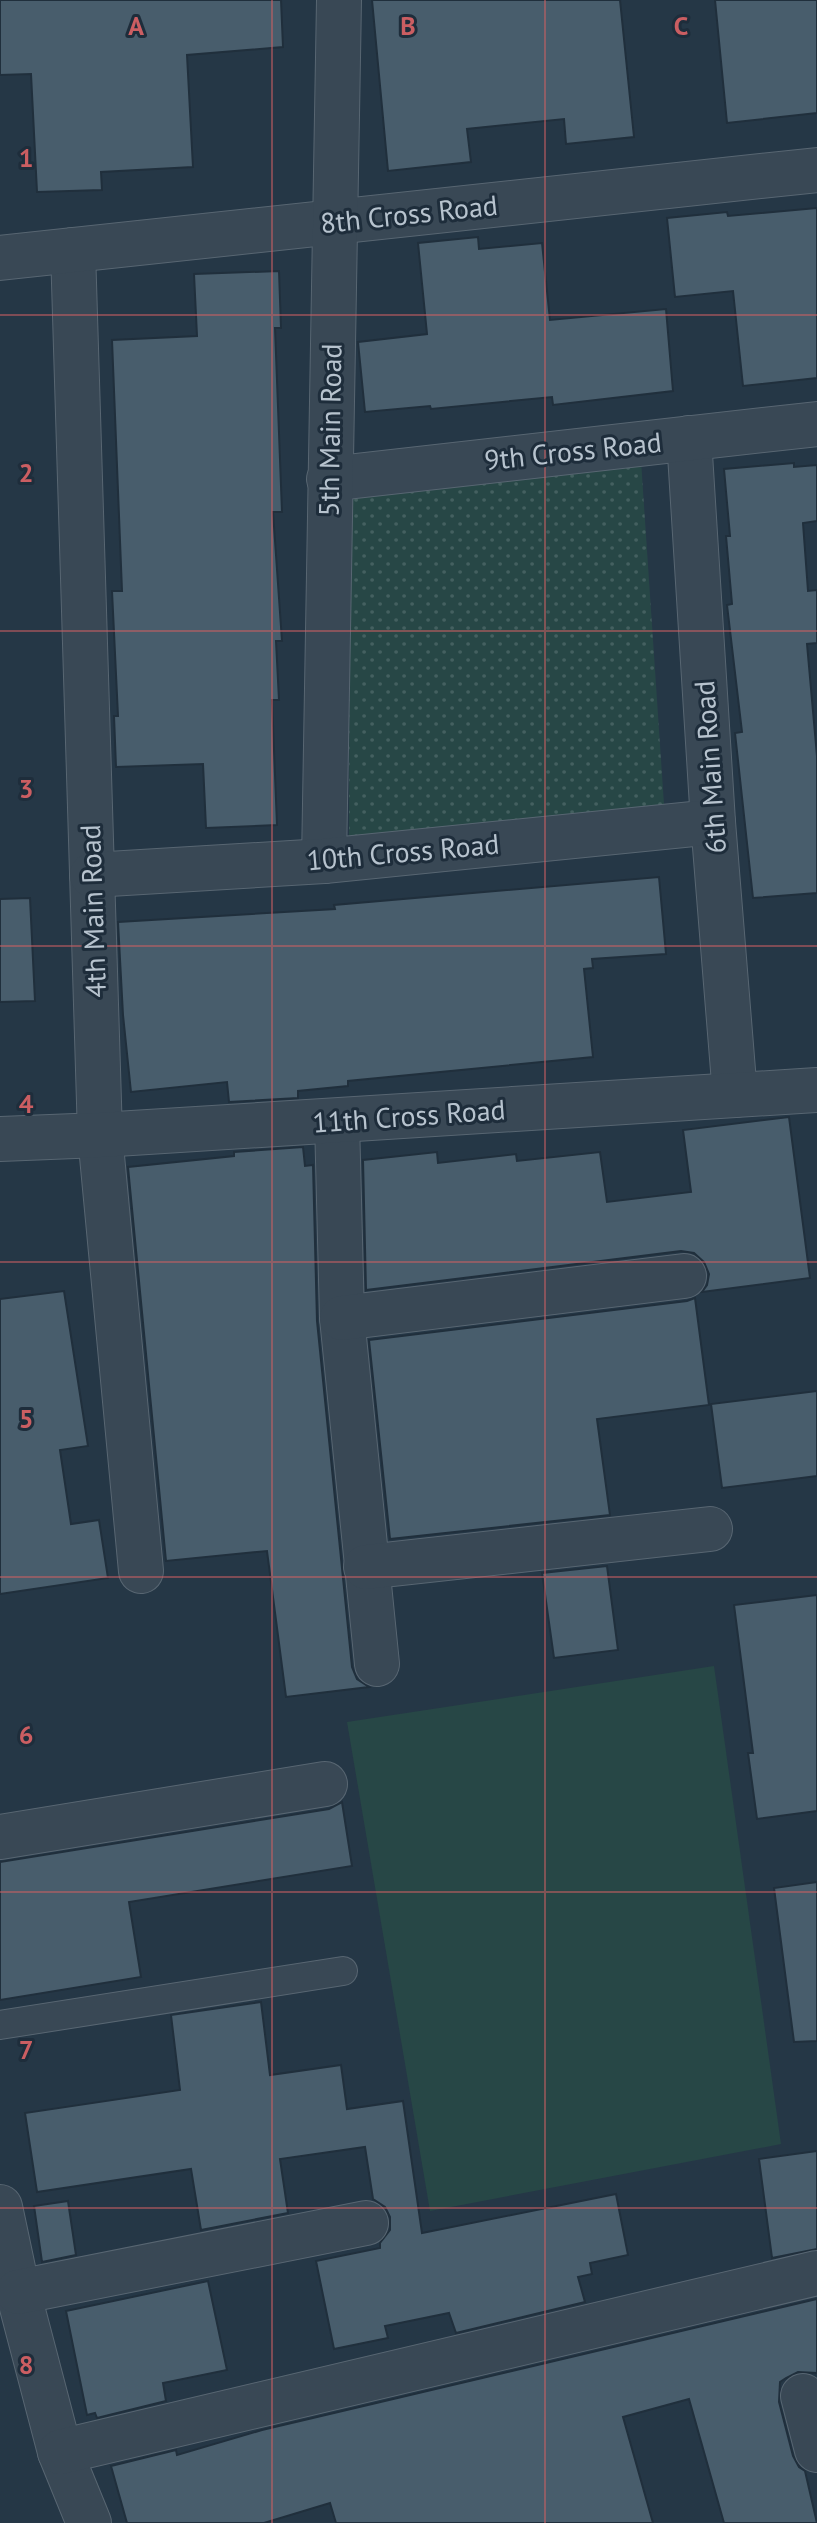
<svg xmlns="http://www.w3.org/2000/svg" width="817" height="2523" font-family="'PT Sans',sans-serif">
  <defs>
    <pattern id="park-dots" width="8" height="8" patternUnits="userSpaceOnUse" patternTransform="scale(2)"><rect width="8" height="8" fill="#274746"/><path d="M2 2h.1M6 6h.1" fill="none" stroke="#446060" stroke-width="1.8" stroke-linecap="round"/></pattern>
  </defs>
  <rect width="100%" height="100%" fill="#253746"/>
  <path fill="#274746" d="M714 1666 781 2144 430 2211 347 1722Z"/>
  <path fill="url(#park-dots)" d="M641 461 664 805 349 844 350 491Z"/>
  <g fill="#485d6c" stroke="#202f3c" stroke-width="2">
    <path d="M0 0H281L283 47 187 55 193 167 101 172 102 190 37 192 31 74 0 75Z"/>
    <path d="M372 0H620L634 137 566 144 564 119 467 129 471 162 388 171Z"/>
    <path d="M715 0H817V113L727 123Z"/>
    <path d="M817 208V378L743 386 733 291 675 297 667 218 727 212 728 216Z"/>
    <path d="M478 237 479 249 542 243 550 320 666 309 673 391 553 405 552 397 431 409 430 406 365 412 358 342 427 334 418 243Z"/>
    <path d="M279 271 281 328H275L282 512H273L282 641H276L279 700H272L277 825 206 828 203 764 116 767 114 716H118L112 591H122L112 340 197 336 194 274Z"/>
    <path d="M794 463V467L817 465V521L803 523 808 591 817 590V643L807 644 817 756V893L753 898 735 733 742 732 727 605 732 604 726 536H730L724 469Z"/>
    <path d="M659 877 666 954 592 959 593 968 584 969 593 1057 348 1081V1086L298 1091V1098L229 1102 227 1082 131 1092 123 1015 118 922 335 909 334 905Z"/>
    <path d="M30 898 35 1001 0 1002V899Z"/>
    <path d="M789 1117 810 1278 702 1292 707 1285 709 1274 704 1262 694 1253 681 1251 366 1290 363 1160 437 1152 438 1163 516 1154 517 1161 600 1152 607 1202 691 1192 683 1130Z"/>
    <path d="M303 1147 305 1166 313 1165 317 1321 352 1667 357 1679 369 1687 286 1697 267 1551 166 1561 128 1167 234 1156V1152Z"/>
    <path d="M64 1291 88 1446 60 1450 71 1524 99 1520 108 1578 0 1594V1299Z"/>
    <path d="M695 1298 709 1405 597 1419 610 1515 390 1539 369 1340 687 1301Z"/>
    <path d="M817 1391V1476L722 1488 711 1404Z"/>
    <path d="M607 1566 618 1650 554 1658 542 1573Z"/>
    <path d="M817 1595V1811L757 1819 748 1753H753L734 1605Z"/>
    <path d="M342 1802 352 1866 129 1902 141 1977 0 2000V1862L329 1809Z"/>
    <path d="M817 1882V2041L794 2042 774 1888Z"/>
    <path d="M261 2002 270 2075 341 2065 347 2109 403 2101 422 2233 616 2194 628 2255 590 2263 592 2274 578 2277 585 2302 456 2333 449 2313 385 2326 388 2338 334 2349 316 2261 380 2248V2243L390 2230V2217L385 2207 373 2199 365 2147 280 2159 288 2213 201 2230 191 2169 37 2192 25 2113 180 2090 171 2015Z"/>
    <path d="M817 2151V2249L772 2258 759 2159Z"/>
    <path d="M68 2201 76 2255 42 2262 34 2206Z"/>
    <path d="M208 2281 227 2370 163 2383 166 2401 97 2418 95 2413 87 2415 66 2311Z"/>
    <path d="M817 2299V2373L798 2372 786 2378 780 2382 779 2402 793 2456 799 2467 805 2471 817 2523H724L689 2399 623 2417 653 2523H336L330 2503 264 2523H127L111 2466 176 2450 177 2455 262 2430Z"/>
  </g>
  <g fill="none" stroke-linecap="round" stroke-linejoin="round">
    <defs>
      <path id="lane" d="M0 2025 343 1971"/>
      <g id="street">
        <path d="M73 250 100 1135 141 1571"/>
        <path d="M0 258 817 170"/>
        <path d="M689 438 713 822 735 1095"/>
        <path d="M329 479 817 424"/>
        <path d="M324 861 339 0"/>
        <path d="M92 875 324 861 713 822"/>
        <path d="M337 1121 342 1318 377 1664"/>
        <path d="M0 1139 100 1135 817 1090"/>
        <path d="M342 1318 684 1276"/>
        <path d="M366 1567 710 1529"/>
        <path d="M0 1837 325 1784"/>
        <path d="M0 2207 18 2292 60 2452 89 2523"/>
        <path d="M18 2292 366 2223"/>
        <path d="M803 2396 817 2450"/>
        <path d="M60 2452 817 2273"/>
      </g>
    </defs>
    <use href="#lane" stroke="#586672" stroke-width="30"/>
    <use href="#street" stroke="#586672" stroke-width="46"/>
    <use href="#lane" stroke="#394855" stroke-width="28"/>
    <use href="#street" stroke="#394855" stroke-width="44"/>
  </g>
  <path fill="none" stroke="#cb5e62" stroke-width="2" stroke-opacity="0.55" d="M272 0V2523M545 0V2523M0 315H817M0 631H817M0 946H817M0 1262H817M0 1577H817M0 1892H817M0 2208H817"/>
  <g text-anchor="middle" stroke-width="6" stroke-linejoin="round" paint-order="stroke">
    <g font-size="28" fill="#b7c3ce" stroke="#1e2d3b">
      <text transform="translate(409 214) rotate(-6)" y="10">8th Cross Road</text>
      <text transform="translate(330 430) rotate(-89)" y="10">5th Main Road</text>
      <text transform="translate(573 451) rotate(-6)" y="10">9th Cross Road</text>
      <text transform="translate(710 767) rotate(-94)" y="10">6th Main Road</text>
      <text transform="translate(403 852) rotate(-5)" y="10">10th Cross Road</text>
      <text transform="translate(93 911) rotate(-92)" y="10">4th Main Road</text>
      <text transform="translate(409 1116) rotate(-4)" y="10">11th Cross Road</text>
    </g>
  </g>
  <g font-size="26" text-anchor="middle" font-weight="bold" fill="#cb5e62" stroke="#1e2d3b" stroke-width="6" stroke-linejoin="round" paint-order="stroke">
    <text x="136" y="35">A</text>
    <text x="408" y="35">B</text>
    <text x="681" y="35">C</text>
    <text x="26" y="167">1</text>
    <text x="26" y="482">2</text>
    <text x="26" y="798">3</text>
    <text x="26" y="1113">4</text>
    <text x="26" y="1428">5</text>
    <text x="26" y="1744">6</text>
    <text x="26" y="2059">7</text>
    <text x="26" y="2374">8</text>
  </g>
</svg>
